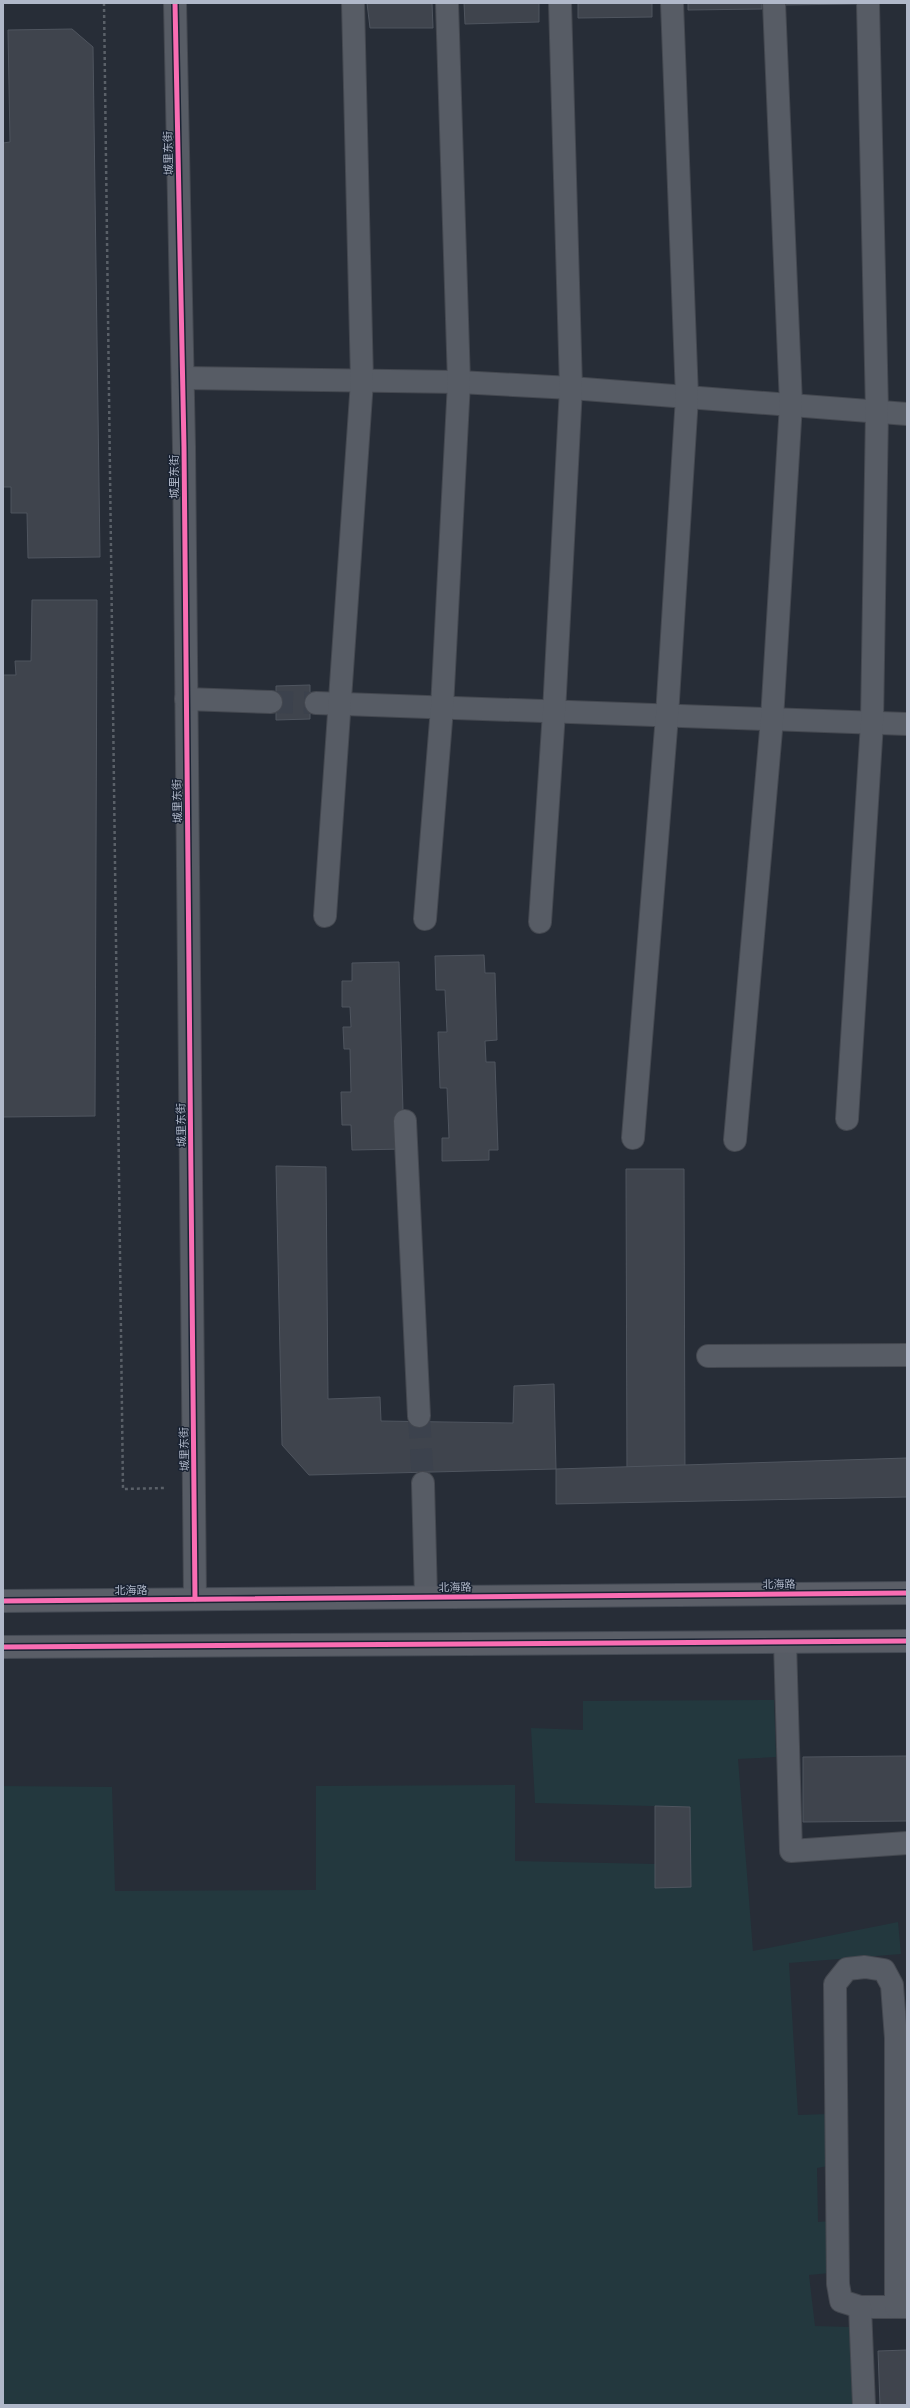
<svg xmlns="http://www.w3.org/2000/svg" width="910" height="2408" font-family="Helvetica,'Noto Sans SC',sans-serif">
  <rect width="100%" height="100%" fill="#272d37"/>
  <path fill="#23383e" d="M774 1700 776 1757 738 1759 753 1951 898 1922 901 1954 789 1963 798 2115 828 2114V2166L817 2168 818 2222 830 2221V2273L809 2275 815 2326 850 2327 854 2405H3V1786L112 1787 115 1891 316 1890V1786L515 1785V1861L655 1864V1888L690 1887V1807L535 1803 531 1728 583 1730V1701Z"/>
  <g fill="#3f444d" stroke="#4f555f">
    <path d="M367 3H432L433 28H370Z"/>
    <path d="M464 3H539V22L465 24Z"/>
    <path d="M578 3H652V17L578 18Z"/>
    <path d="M688 3H762V9L688 10Z"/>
    <path d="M781 3H856V4L781 5Z"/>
    <path d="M72 29 93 47 100 557 28 558 27 513H11V487H3V143L10 142 8 30Z"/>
    <path d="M32 600H97L95 1116 3 1117V675H16L15 661H31Z"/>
    <path d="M310 685V719L276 720V686Z"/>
    <path d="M484 955 485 973H495L497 1040 485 1041 486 1062H495L498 1150H489V1160L442 1161V1138H449L447 1088H440L438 1032H447L445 990H436L435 956Z"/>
    <path d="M399 962 404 1149 352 1150 351 1125H342L341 1092H351L350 1049H344L343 1027H351L350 1007H342V981H352V963Z"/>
    <path d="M276 1166 326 1167 328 1399 380 1397 381 1421 513 1423 514 1386 554 1384 556 1469 309 1475 282 1445Z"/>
    <path d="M626 1169H684L685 1480H627Z"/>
    <path d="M907 1458V1497L556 1504V1469Z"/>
    <path d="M907 1756V1821L803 1822V1757Z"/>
    <path d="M655 1806 690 1807 691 1887 655 1888Z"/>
    <path d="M907 2350V2405H880L878 2351Z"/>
  </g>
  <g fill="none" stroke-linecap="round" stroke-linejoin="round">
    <g stroke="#3c424d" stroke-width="22" stroke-dasharray="22 11" stroke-linecap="butt">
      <path d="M271 702 316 703"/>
      <path d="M419 1416 423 1483"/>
    </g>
    <defs>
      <g id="minor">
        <path d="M175 3 184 447 195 1599"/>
        <path d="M183 378 459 382 571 388 907 414"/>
        <path d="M186 699 271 702"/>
        <path d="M316 703 907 724"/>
        <path d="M325 916 362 381 353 3"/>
        <path d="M425 919 442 708 459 382 447 3"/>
        <path d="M540 922 554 712 571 388 560 3"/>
        <path d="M847 1119 872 723 877 411 868 3"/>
        <path d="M405 1121 419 1416"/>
        <path d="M633 1138 667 716 687 397 672 3"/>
        <path d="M735 1140 772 719 791 404 774 3"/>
        <path d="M708 1356 907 1355"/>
        <path d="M423 1483 426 1597"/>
        <path d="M785 1642 791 1851 907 1843"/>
        <path d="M860 2307H907"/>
        <path d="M864 2405 860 2307 841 2301 838 2284 835 1984 847 1969 865 1967 884 1970 892 1985 896 2038V2307"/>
      </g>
      <g id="major">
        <path d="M3 1601 907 1593"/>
        <path d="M3 1647 907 1641"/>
      </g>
    </defs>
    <use href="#minor" stroke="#444850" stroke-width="24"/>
    <use href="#major" stroke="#444a54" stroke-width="24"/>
    <path stroke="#5a6068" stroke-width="2.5" stroke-dasharray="3 3" stroke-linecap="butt" d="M104 3 123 1489 165 1488"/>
    <use href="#minor" stroke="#575c65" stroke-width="22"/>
    <use href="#major" stroke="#5a5e67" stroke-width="22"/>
    <defs>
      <g id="cycleway">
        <path d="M175 3 184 447 195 1599"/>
        <path d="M3 1601 907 1593"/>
        <path d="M3 1647 907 1641"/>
      </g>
    </defs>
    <use href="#cycleway" stroke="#1a2333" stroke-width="8"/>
    <use href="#cycleway" stroke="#f96db3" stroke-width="5"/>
  </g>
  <g text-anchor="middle" stroke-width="3" stroke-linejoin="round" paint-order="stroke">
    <g font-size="11" fill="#b0b8c9" stroke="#1a2333">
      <text transform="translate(168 153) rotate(-91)" y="4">城里东街</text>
      <text transform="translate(174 477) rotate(-90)" y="4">城里东街</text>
      <text transform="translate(177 801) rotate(-91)" y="4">城里东街</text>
      <text transform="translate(181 1125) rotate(-91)" y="4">城里东街</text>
      <text transform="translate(184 1449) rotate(-91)" y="4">城里东街</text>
      <text transform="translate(779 1584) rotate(-1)" y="4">北海路</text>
      <text transform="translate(455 1587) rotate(-1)" y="4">北海路</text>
      <text x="131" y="1594">北海路</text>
    </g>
  </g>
  <rect width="910" height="2408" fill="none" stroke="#b0b8c9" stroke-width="8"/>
</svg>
